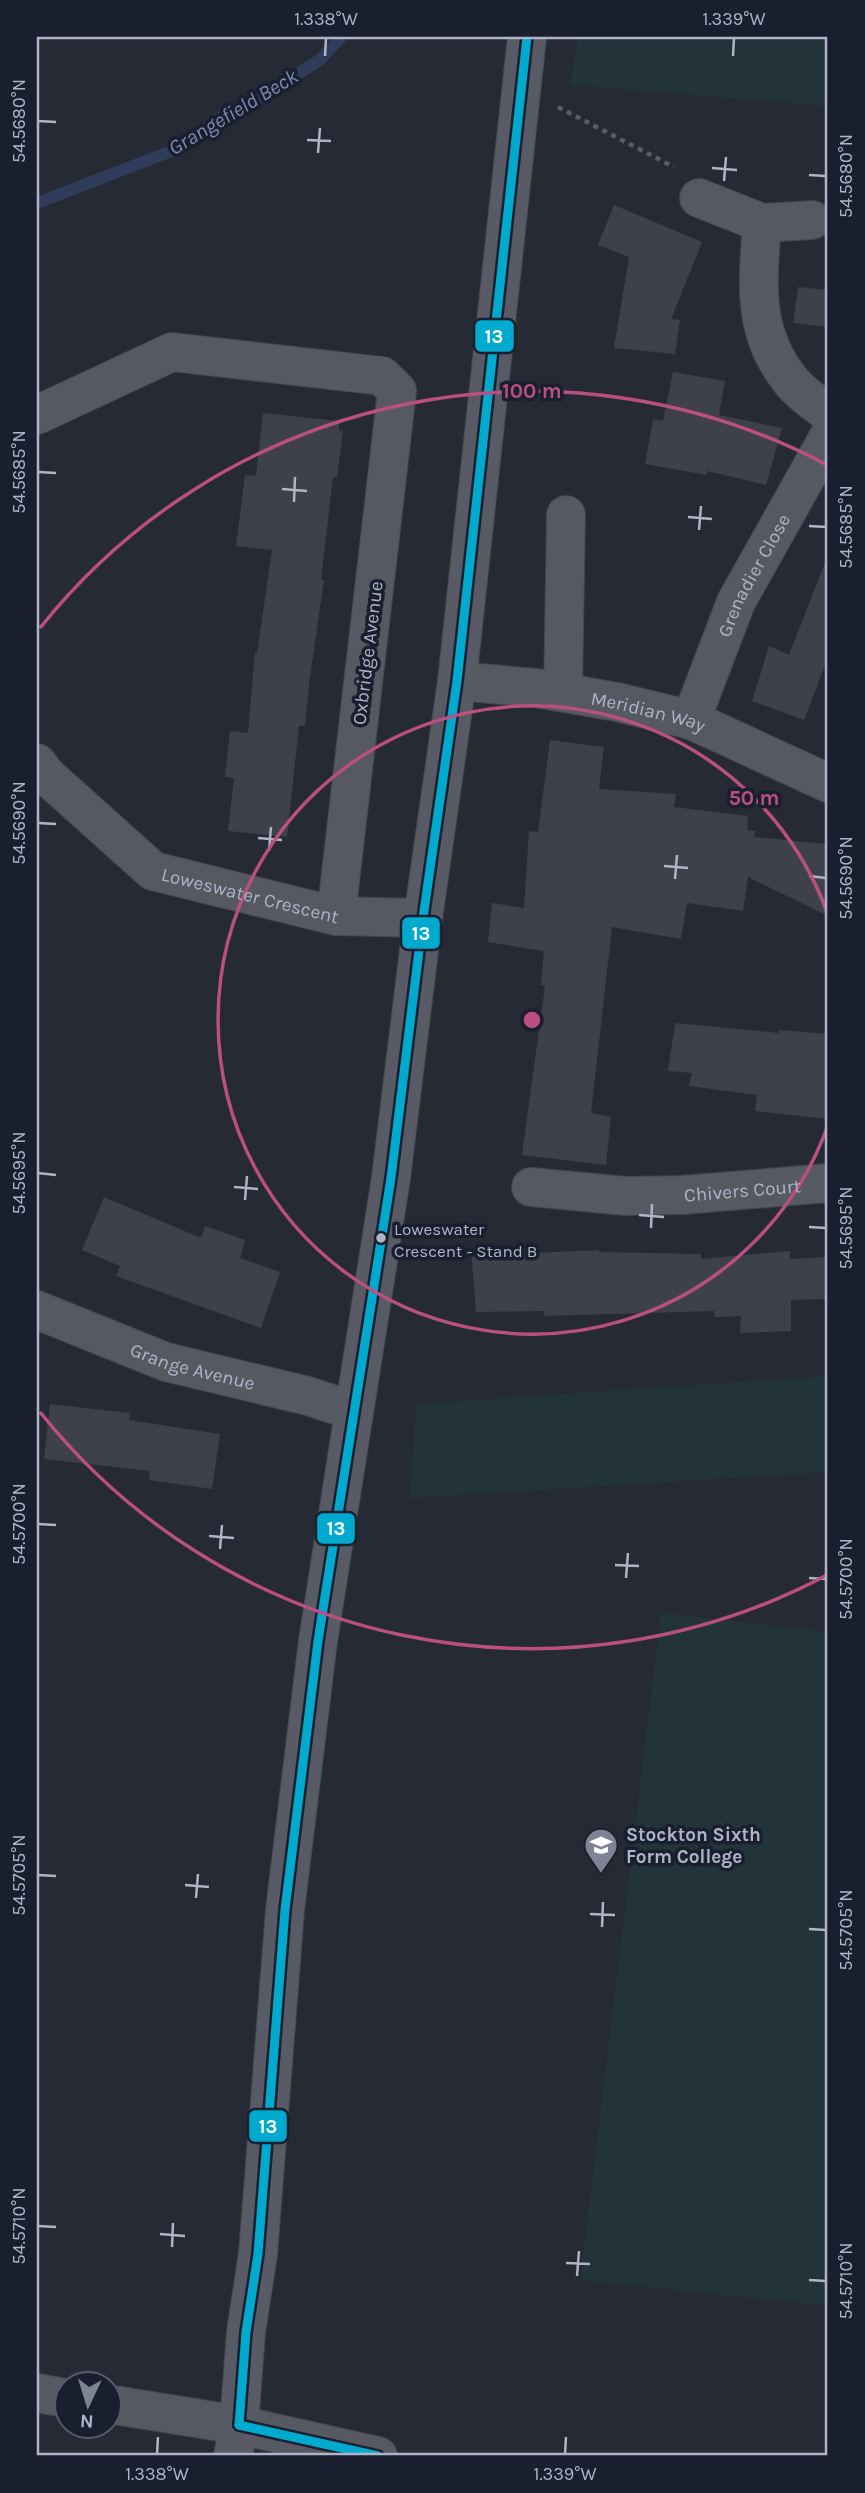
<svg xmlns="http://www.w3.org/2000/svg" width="865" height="2493" font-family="Karla,sans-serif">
  <rect width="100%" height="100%" fill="#262a34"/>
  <g fill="#23333a">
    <path d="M578 37H828V106L570 85Z"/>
    <path d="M828 1376V1472L410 1498 416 1404Z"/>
    <path d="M661 1613 828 1632V2306L580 2280Z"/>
  </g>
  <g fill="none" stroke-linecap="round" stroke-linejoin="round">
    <path stroke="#313b5c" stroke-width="12" d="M37 203 182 147 225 114 260 99 321 59 341 37"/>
  </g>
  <g fill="#3e414a">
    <path d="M614 205 702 242 671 319 680 320 675 354 614 348 629 257 598 245Z"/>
    <path d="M798 287 828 290V327L793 323Z"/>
    <path d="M673 372 725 381 719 415 782 428 766 485 707 471V475L645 464 653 419 663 421Z"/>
    <path d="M263 413 339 421V430L343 431 337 477H333L321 580H324L309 684 305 726H299L287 837 228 831 234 778 225 777 230 731 248 733 255 652 257 653 272 550 236 546 245 475 256 476Z"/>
    <path d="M826 560H828V657L804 720 752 701 769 646 789 655Z"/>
    <path d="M550 740 604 747 599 789 676 794 674 807 748 816 747 830 755 831 754 837 828 844V916L748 877 743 911 687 903 681 939 612 927 591 1113 611 1117 606 1165 522 1155 545 986 541 985 544 951 488 942 492 903 524 908 529 831 538 832Z"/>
    <path d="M675 1023 779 1033V1030L828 1034V1119L755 1111 757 1095 689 1086 692 1073 668 1071Z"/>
    <path d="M104 1197 201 1238 205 1226 245 1240 240 1258 280 1272 261 1328 116 1276 120 1266 82 1250Z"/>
    <path d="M533 1245V1253L599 1250V1252L701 1254V1259L790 1251V1259L828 1257V1299L791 1300V1331L740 1333 741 1316 715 1317 714 1311 544 1316V1311L476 1312 471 1250Z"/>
    <path d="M50 1404 130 1413 129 1420 220 1434 212 1489 149 1480 150 1471 44 1459Z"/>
  </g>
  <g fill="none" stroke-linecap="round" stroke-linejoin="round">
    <defs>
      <g id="minor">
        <path d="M699 198 762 223C758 281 751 332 791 381 800 393 816 403 828 413"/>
        <path d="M762 223 812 220"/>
        <path d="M37 415 172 352 382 376 397 391 336 916"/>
        <path id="s1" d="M457 681 536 688 617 702 691 720 828 783"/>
        <path d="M563 692 566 515"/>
        <path id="s2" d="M691 720 736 602 828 438"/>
        <path id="s3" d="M37 763 46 775 153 871 336 916 423 918"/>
        <path id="s4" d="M531 1187 626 1196 682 1195 828 1183"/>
        <path id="s5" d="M37 1310 166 1362 308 1396 354 1411"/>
        <path d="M37 2393 66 2398"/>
        <path d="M108 2404 239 2425 378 2456"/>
      </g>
      <path id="major" d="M233 2456 239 2425 246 2332 258 2254 285 1910 318 1641 391 1178 423 918 457 681 527 37"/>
    </defs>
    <use href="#minor" stroke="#42454d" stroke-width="40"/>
    <use href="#major" stroke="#434751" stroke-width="40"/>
    <path stroke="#595d66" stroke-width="4.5" stroke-dasharray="5 5" stroke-linecap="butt" d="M558 107 674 167"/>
    <use href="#minor" stroke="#565862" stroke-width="38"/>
    <use href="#major" stroke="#585a65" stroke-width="38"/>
    <defs>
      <g id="bus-1">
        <path d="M239 2425 246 2332 258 2254 285 1910 318 1641 391 1178 423 918 457 681 527 37"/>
        <path d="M239 2425 378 2456"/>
      </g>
    </defs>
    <use href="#bus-1" stroke="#191f2f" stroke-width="14"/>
    <use href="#bus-1" stroke="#00a9ce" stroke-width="9"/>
  </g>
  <path fill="none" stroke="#afb4c7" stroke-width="2.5" d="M325 56 326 38M733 56 734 38M38 121 56 122M307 140 331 141M318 153 320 128M712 168 737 170M809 175 826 176M724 181 726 157M38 472 56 473M282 489 307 491M294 502 295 477M688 517 712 519M809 526 826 527M699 530 701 506M38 823 56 824M258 838 282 840M269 851 271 827M664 866 688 868M809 876 826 878M675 879 677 855M38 1173 56 1175M234 1187 258 1189M245 1200 247 1176M639 1215 664 1217M809 1227 826 1228M651 1228 652 1204M38 1524 56 1525M209 1536 234 1538M220 1549 222 1525M615 1565 639 1566M626 1578 628 1553M809 1578 826 1579M38 1875 56 1876M185 1885 209 1887M196 1898 198 1874M590 1914 615 1915M602 1927 603 1902M809 1929 826 1930M38 2226 56 2227M160 2234 185 2236M172 2247 173 2223M566 2263 590 2264M577 2276 579 2251M809 2280 826 2281M157 2454 158 2437M565 2454 566 2437"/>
  <g fill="none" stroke="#bb4f81" stroke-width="3.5">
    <path d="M828 1125A314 314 0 1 1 828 915"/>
    <path d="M827 1575A629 629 0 0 1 40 1412M40 628A629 629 0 0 1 827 465"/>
  </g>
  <defs>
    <symbol id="university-pin" viewBox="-11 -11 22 30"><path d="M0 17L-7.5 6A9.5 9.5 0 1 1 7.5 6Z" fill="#7f8494" stroke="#191f2f"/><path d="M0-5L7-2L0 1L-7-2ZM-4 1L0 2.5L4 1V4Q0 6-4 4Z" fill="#fff"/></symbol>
  </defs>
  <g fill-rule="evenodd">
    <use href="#university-pin" x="582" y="1826" width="38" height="52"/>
  </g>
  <circle fill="#afb4c7" stroke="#191f2f" stroke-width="2.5" cx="381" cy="1238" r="6"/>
  <g text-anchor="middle" stroke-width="7" stroke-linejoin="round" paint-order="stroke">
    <g font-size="17" fill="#afb4c7" stroke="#191f2f" text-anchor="start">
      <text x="394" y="1235">Loweswater<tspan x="394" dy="22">Crescent - Stand B</tspan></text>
    </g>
    <g font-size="19" fill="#afb4c7" stroke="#191f2f">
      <text dy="7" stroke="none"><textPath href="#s2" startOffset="158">Grenadier Close</textPath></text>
      <text transform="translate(367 653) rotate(-83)" y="7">Oxbridge Avenue</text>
      <text dy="7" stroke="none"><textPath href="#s1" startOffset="194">Meridian Way</textPath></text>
      <text dy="7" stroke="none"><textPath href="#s3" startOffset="259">Loweswater Crescent</textPath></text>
      <text dy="7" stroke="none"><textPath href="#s4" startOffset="212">Chivers Court</textPath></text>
      <text dy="7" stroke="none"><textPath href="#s5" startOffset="166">Grange Avenue</textPath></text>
    </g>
    <g font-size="19" font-weight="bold" fill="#afb4c7" stroke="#191f2f" text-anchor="start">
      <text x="626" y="1841">Stockton Sixth<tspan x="626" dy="22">Form College</tspan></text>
    </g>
    <g font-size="21" font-style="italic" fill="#7d8bb4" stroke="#191f2f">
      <text transform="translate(233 112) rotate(-31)" y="7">Grangefield Beck</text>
    </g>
  </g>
  <circle cx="532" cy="1020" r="10" fill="#bb4f81" stroke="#191f2f" stroke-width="3.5"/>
  <g font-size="21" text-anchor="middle" font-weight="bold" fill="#bb4f81" stroke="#191f2f" stroke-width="7" stroke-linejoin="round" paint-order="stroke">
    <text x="532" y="398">100 m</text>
    <text x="754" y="805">50 m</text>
  </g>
  <g stroke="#191f2f" stroke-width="2.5">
    <rect x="474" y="319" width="41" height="34" rx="7" fill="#00a9ce"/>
    <rect x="401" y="916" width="40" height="34" rx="7" fill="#00a9ce"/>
    <rect x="316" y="1512" width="40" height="33" rx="7" fill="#00a9ce"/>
    <rect x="248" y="2109" width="40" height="34" rx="7" fill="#00a9ce"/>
  </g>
  <g font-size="19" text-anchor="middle" font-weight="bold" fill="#fff">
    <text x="494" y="343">13</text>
    <text x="421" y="940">13</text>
    <text x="336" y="1535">13</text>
    <text x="268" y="2133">13</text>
  </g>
  <rect width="865" height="2493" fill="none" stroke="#191f2f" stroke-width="77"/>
  <g transform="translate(88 2405) rotate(184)"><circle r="33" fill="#191f2f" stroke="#555b6c" stroke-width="2"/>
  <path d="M0-5L12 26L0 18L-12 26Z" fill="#7f8494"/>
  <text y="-10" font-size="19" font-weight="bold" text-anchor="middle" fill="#afb4c7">N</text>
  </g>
  <rect x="38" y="38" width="788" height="2416" fill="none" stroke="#afb4c7" stroke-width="2.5"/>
  <g font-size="18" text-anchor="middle" fill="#afb4c7">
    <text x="326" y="25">1.338°W</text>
    <text x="734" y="25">1.339°W</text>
    <text transform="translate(19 121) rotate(-90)" y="6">54.5680°N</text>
    <text transform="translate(846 176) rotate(-90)" y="6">54.5680°N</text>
    <text transform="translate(19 472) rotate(-90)" y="6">54.5685°N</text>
    <text transform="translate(846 527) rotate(-90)" y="6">54.5685°N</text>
    <text transform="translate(19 823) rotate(-90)" y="6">54.5690°N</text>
    <text transform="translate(846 878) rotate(-90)" y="6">54.5690°N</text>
    <text transform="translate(19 1173) rotate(-90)" y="6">54.5695°N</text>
    <text transform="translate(846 1228) rotate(-90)" y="6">54.5695°N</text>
    <text transform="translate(19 1524) rotate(-90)" y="6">54.5700°N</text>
    <text transform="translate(846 1579) rotate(-90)" y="6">54.5700°N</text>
    <text transform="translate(19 1875) rotate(-90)" y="6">54.5705°N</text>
    <text transform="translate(846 1930) rotate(-90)" y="6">54.5705°N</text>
    <text transform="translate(19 2226) rotate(-90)" y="6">54.5710°N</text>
    <text transform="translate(846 2281) rotate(-90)" y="6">54.5710°N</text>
    <text x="157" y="2480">1.338°W</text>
    <text x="565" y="2480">1.339°W</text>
  </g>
</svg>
